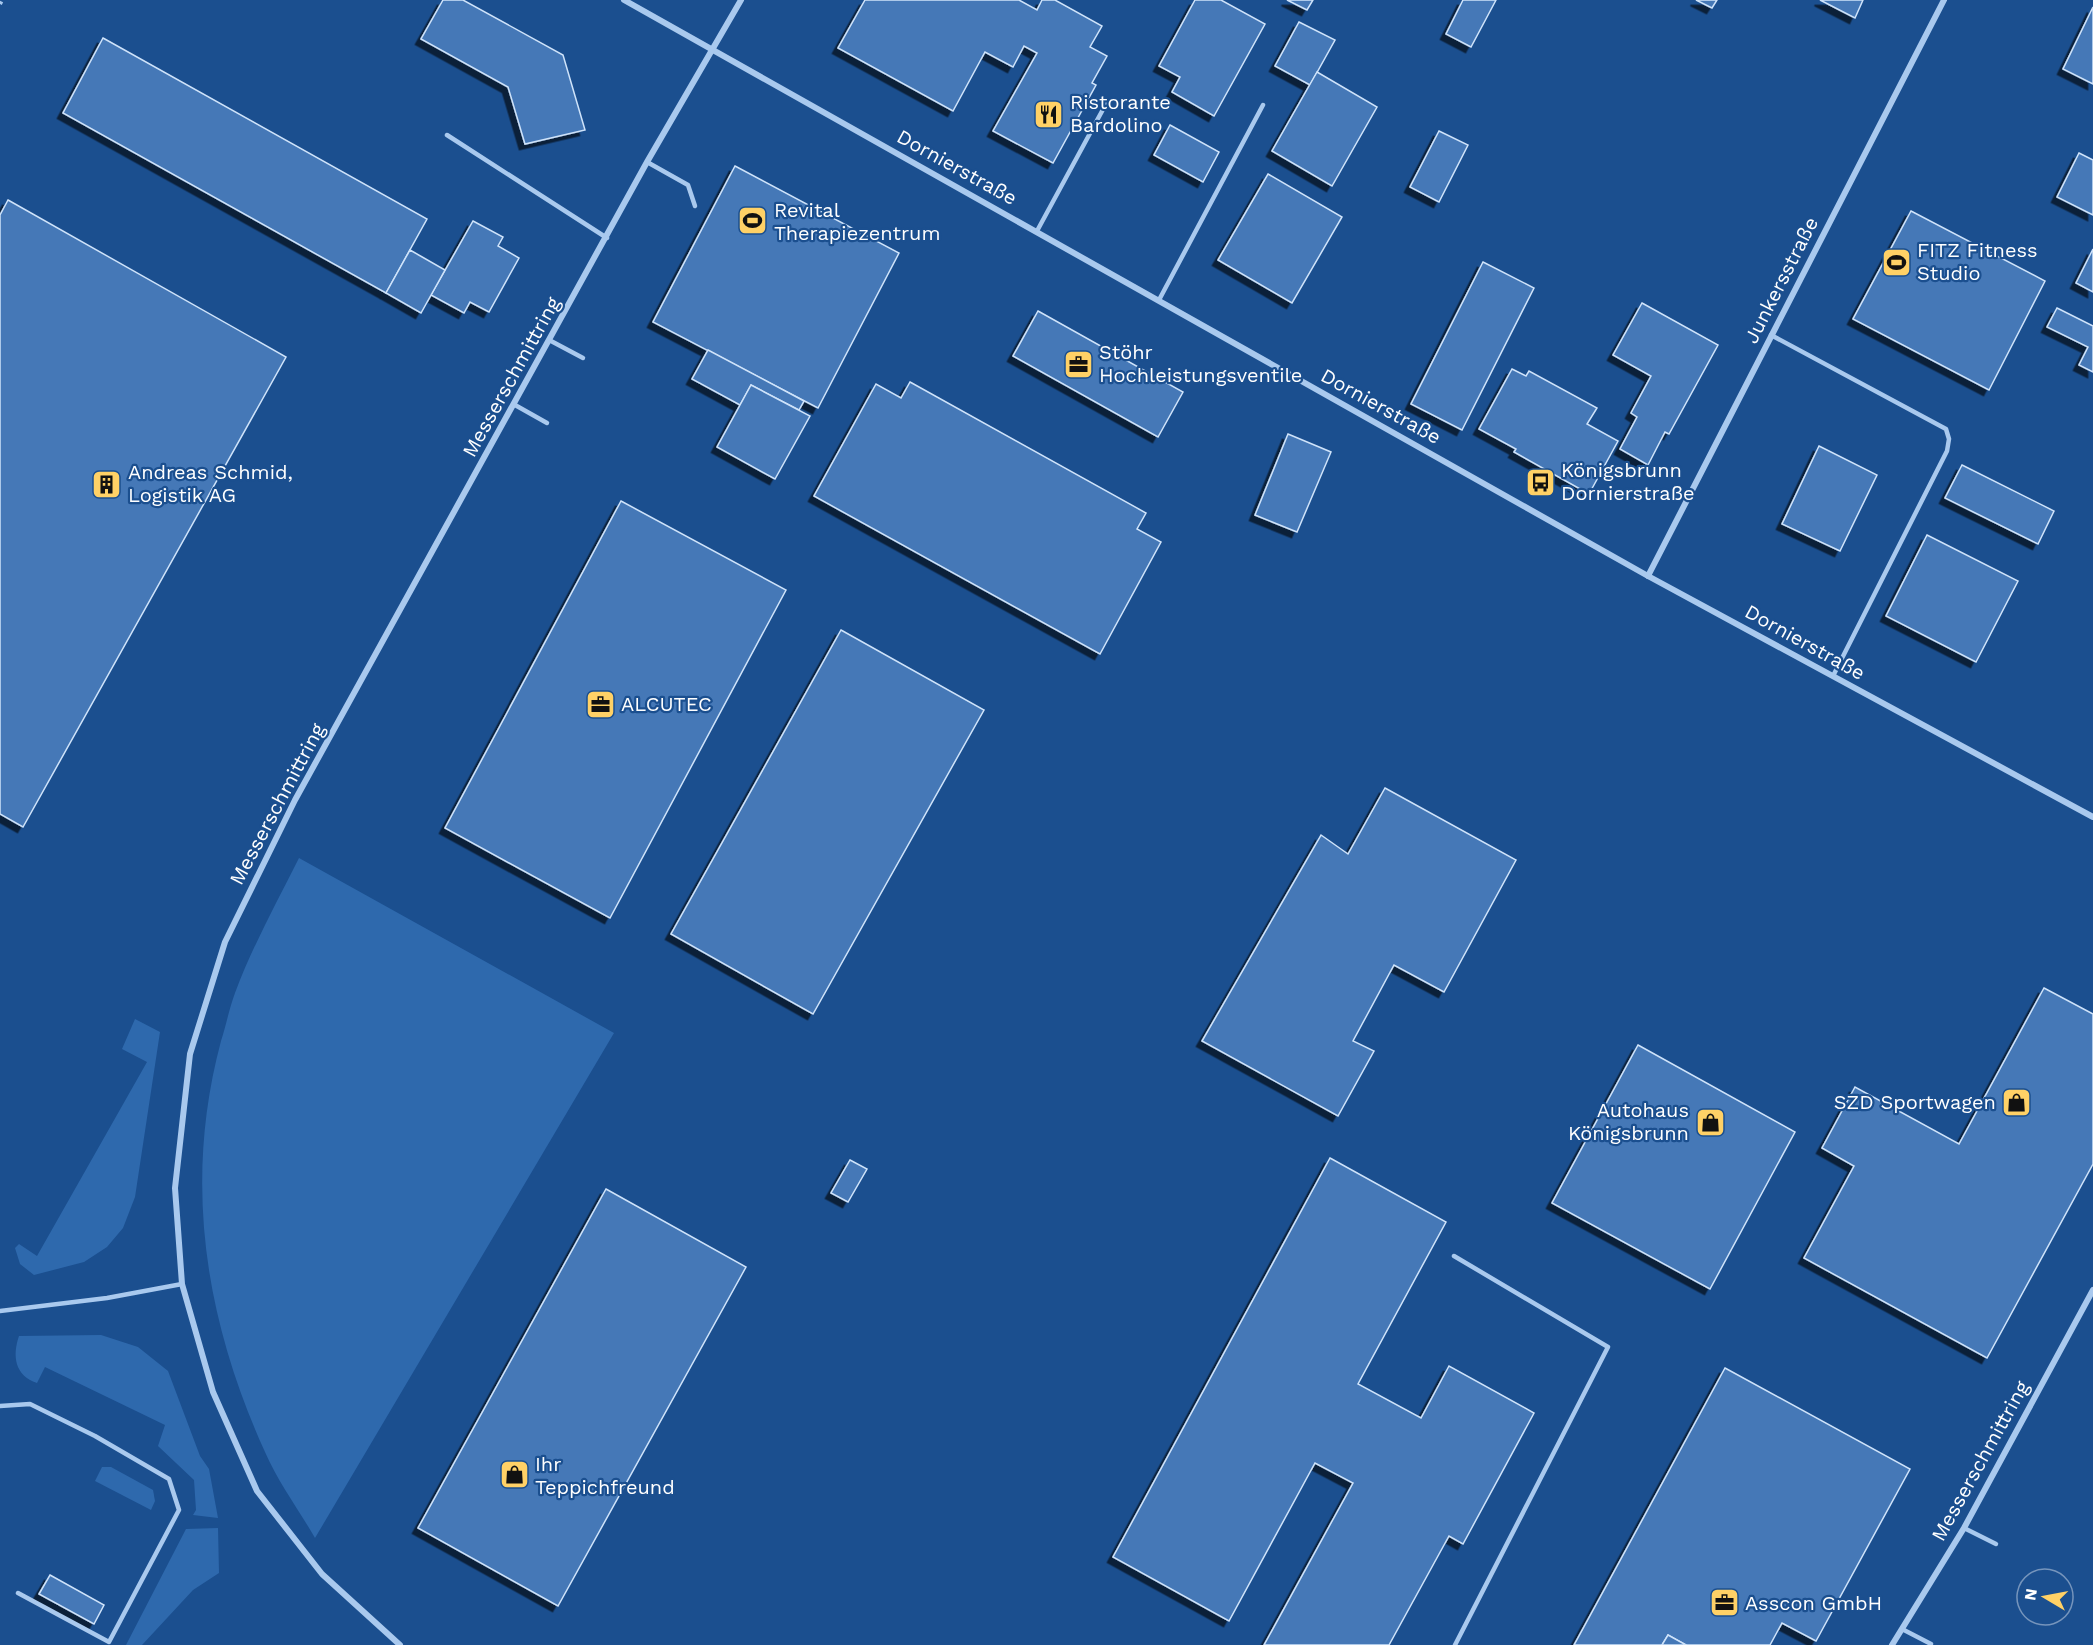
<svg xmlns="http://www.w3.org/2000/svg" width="2093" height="1645" font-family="'Work Sans',sans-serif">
  <defs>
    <filter id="shadow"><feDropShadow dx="-5.5" dy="5.5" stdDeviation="0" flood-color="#0009"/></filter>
  </defs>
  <rect width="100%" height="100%" fill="#1b4f8f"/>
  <g fill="#2e69ad">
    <path d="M299 858 614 1033 315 1538C299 1510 278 1482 265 1452 205 1320 183 1183 221 1041 226 1026 229 1009 235 993 252 947 277 902 299 858Z"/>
    <path d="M135 1019 160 1032 135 1197 123 1228 107 1247 84 1262 34 1275 20 1264 15 1248 19 1244 37 1256 147 1062 122 1049Z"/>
    <path d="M101 1335 138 1347 168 1371 200 1456 209 1469 218 1518 193 1515 196 1510 194 1480 158 1446 165 1425 45 1367 37 1383C15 1376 12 1356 19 1336Z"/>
    <path d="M102 1467H111L153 1490 155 1501 151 1510 95 1481Z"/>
    <path d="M218 1528 219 1573 193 1590 142 1645H126L186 1529Z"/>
  </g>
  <g fill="#4478b7" stroke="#cfe3fa" stroke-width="1.5" filter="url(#shadow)">
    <path d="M443 0H463L563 55 585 130 525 144 508 87 421 39Z"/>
    <path d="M865 0H1019L1037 10 1042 0H1055L1102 26 1090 47 1107 56 1092 83 1096 85 1053 163 993 131 1037 53 1024 46 1013 67 985 52 953 111 838 48Z"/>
    <path d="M1195 0H1221L1265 24 1214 116 1172 92 1180 77 1159 66Z"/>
    <path d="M1287 0H1313L1307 10Z"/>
    <path d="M1463 0H1496L1471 47 1446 34Z"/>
    <path d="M1696 0H1717L1712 8Z"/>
    <path d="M1820 0H1863L1855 18Z"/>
    <path d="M2093 7V84L2063 69Z"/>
    <path d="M1299 22 1335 40 1310 85 1275 66Z"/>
    <path d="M103 38 427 219 386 293 63 113Z"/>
    <path d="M1317 72 1377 107 1332 186 1272 151Z"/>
    <path d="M1170 125 1219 152 1203 182 1154 155Z"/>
    <path d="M1439 131 1468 145 1439 202 1410 187Z"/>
    <path d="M2079 153 2093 160V215L2057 197Z"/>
    <path d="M735 166 899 253 818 408 653 322Z"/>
    <path d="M1268 174 1342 217 1292 303 1218 260Z"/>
    <path d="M8 200 286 357 23 827 0 814V215Z"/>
    <path d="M1911 211 2045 281 1989 390 1853 319Z"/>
    <path d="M473 221 503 237 498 246 519 258 489 312 470 302 464 313 431 295Z"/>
    <path d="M2093 249V292L2076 283Z"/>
    <path d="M410 250 445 270 421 313 386 293Z"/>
    <path d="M1483 262 1534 288 1462 430 1411 404Z"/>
    <path d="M1642 303 1718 345 1669 434 1665 432 1648 465 1620 449 1637 417 1631 413 1651 376 1613 355Z"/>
    <path d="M2057 308 2093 326V372L2079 365 2088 347 2047 327Z"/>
    <path d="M1038 311 1183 392 1158 437 1013 356Z"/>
    <path d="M708 350 804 401 799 410 751 385 740 405 692 379Z"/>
    <path d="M1512 369 1526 376 1529 371 1597 408 1587 424 1618 441 1589 494 1514 452 1516 449 1479 429Z"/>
    <path d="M910 382 1146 513 1137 529 1161 542 1100 654 814 496 876 384 901 398Z"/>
    <path d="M751 385 810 416 775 479 717 447Z"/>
    <path d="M1288 434 1331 452 1297 532 1255 515Z"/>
    <path d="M1819 446 1877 475 1840 551 1782 524Z"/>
    <path d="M1962 465 2054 511 2038 544 1945 498Z"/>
    <path d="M621 501 786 590 610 918 445 828Z"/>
    <path d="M1927 535 2018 581 1976 662 1886 616Z"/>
    <path d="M841 630 984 710 813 1014 671 934Z"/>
    <path d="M1385 788 1516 860 1444 992 1394 965 1353 1041 1374 1051 1338 1116 1202 1041 1321 835 1348 854Z"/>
    <path d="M2044 988 2093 1014V1164L1987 1358 1804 1258 1854 1166 1822 1148 1855 1087 1959 1144Z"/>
    <path d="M1638 1045 1795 1132 1710 1289 1552 1203Z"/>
    <path d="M1330 1158 1446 1222 1358 1384 1421 1418 1449 1366 1534 1413 1463 1544 1449 1536 1389 1645H1264L1353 1483 1315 1463 1229 1621 1113 1557Z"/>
    <path d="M850 1160 867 1169 848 1202 831 1193Z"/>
    <path d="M606 1189 746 1267 558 1606 418 1528Z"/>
    <path d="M1725 1368 1910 1469 1816 1641 1782 1623 1770 1645H1686L1668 1635 1662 1645H1574Z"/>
    <path d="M50 1575 104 1605 94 1624 39 1594Z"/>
    <path d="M1668 1635 1686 1645H1662Z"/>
  </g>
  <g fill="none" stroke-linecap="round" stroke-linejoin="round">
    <path stroke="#a9c9ee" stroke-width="4" stroke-dasharray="3 4.5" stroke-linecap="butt" d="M0 4 2 0"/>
    <g stroke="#a9c9ee" stroke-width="4.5">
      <path d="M447 135 607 238"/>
      <path d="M647 162 688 185 695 206"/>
      <path d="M1037 231 1107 102"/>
      <path d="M1159 300 1263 105"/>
      <path d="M1771 335 1946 429 1949 439 1947 451 1833 676"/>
      <path d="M551 341 583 358"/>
      <path d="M515 405 547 423"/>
      <path d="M1454 1256 1608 1347 1455 1645"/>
      <path d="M0 1311 107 1298 182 1284"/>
      <path d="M0 1406 30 1404 95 1436 169 1479 179 1510 109 1642 18 1593"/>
      <path d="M1964 1528 1996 1544"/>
      <path d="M1902 1629 1931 1644"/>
    </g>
    <g stroke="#a9c9ee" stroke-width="6">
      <path d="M624 0 1648 576 2093 817"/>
      <path d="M1648 576 1944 0"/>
      <path d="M400 1645 322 1574 257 1491 213 1392 182 1284 175 1188 190 1054 225 942 295 800 647 162 741 0"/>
      <path d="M1892 1645 1964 1528 2093 1290"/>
    </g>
  </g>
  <defs>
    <symbol id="restaurant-square" viewBox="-11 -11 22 22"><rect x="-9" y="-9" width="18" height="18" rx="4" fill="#ffd166" stroke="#1b4f8f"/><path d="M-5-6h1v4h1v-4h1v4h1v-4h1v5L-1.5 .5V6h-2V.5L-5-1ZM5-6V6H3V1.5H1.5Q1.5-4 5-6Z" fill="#111"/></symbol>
    <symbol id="stadium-square" viewBox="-11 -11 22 22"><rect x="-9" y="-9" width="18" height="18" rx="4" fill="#ffd166" stroke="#1b4f8f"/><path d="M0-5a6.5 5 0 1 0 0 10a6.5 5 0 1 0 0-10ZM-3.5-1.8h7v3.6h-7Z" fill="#111"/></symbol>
    <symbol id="office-square" viewBox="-11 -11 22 22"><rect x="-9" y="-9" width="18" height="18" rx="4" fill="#ffd166" stroke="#1b4f8f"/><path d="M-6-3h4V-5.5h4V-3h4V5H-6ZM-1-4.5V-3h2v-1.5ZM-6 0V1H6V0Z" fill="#111"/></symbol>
    <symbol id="bus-square" viewBox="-11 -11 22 22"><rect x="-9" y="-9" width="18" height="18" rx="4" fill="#ffd166" stroke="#1b4f8f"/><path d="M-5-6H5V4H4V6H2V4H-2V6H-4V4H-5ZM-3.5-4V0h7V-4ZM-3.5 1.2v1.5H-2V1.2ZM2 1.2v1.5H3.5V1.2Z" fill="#111"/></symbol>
    <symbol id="building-square" viewBox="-11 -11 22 22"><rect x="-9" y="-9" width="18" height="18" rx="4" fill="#ffd166" stroke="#1b4f8f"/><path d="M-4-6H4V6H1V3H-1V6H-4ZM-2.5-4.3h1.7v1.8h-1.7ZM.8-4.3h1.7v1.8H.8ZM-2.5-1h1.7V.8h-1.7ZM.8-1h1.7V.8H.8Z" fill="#111"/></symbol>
    <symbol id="shop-square" viewBox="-11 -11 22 22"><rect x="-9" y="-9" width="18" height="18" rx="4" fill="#ffd166" stroke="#1b4f8f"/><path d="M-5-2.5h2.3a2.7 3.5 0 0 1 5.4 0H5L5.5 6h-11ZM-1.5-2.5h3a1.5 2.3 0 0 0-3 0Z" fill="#111"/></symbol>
  </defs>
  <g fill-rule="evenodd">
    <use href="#restaurant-square" x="1032" y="98" width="33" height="33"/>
    <use href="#stadium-square" x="736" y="204" width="33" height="33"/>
    <use href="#stadium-square" x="1880" y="246" width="33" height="33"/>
    <use href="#office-square" x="1062" y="348" width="33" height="33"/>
    <use href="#bus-square" x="1524" y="466" width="33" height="33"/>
    <use href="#building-square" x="90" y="468" width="33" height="33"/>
    <use href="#office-square" x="584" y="688" width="33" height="33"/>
    <use href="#shop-square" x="2000" y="1086" width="33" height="33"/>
    <use href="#shop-square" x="1694" y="1106" width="33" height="33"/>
    <use href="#shop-square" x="498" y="1458" width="33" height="33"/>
    <use href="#office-square" x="1708" y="1586" width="33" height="33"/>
  </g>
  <g text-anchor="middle" stroke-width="4.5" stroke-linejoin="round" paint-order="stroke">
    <g font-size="20" fill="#fff" stroke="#1b4f8f" text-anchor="start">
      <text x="1070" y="109">Ristorante<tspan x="1070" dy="23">Bardolino</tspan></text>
      <text x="774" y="217">Revital<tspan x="774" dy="23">Therapiezentrum</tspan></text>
      <text x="1917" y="257">FITZ Fitness<tspan x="1917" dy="23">Studio</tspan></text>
      <text x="1099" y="359">Stöhr<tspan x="1099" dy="23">Hochleistungsventile</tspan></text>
      <text x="1561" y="477">Königsbrunn<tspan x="1561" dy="23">Dornierstraße</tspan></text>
      <text x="128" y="479">Andreas Schmid,<tspan x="128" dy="23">Logistik AG</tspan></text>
      <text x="621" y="711">ALCUTEC</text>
      <text x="1996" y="1109" text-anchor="end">SZD Sportwagen</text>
      <text x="1689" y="1117" text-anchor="end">Autohaus<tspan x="1689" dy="23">Königsbrunn</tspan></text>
      <text x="535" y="1471">Ihr<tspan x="535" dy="23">Teppichfreund</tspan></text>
      <text x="1745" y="1610">Asscon GmbH</text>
    </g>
    <g font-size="20" fill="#fff" stroke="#1b4f8f">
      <text transform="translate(957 167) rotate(29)" y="7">Dornierstraße</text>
      <text transform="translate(1781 280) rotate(-63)" y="7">Junkersstraße</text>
      <text transform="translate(511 377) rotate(-61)" y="7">Messerschmittring</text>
      <text transform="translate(1381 406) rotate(29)" y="7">Dornierstraße</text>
      <text transform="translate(1805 642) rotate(29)" y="7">Dornierstraße</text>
      <text transform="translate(277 804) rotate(-62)" y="7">Messerschmittring</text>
      <text transform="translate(1980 1461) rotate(-61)" y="7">Messerschmittring</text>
    </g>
  </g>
  <g transform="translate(2045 1597) rotate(280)"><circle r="28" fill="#1b4f8f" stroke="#7695bc" stroke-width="1.5"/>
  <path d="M0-4.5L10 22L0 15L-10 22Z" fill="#ffd166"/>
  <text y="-9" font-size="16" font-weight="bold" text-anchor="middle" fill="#ffffff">N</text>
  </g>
</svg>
